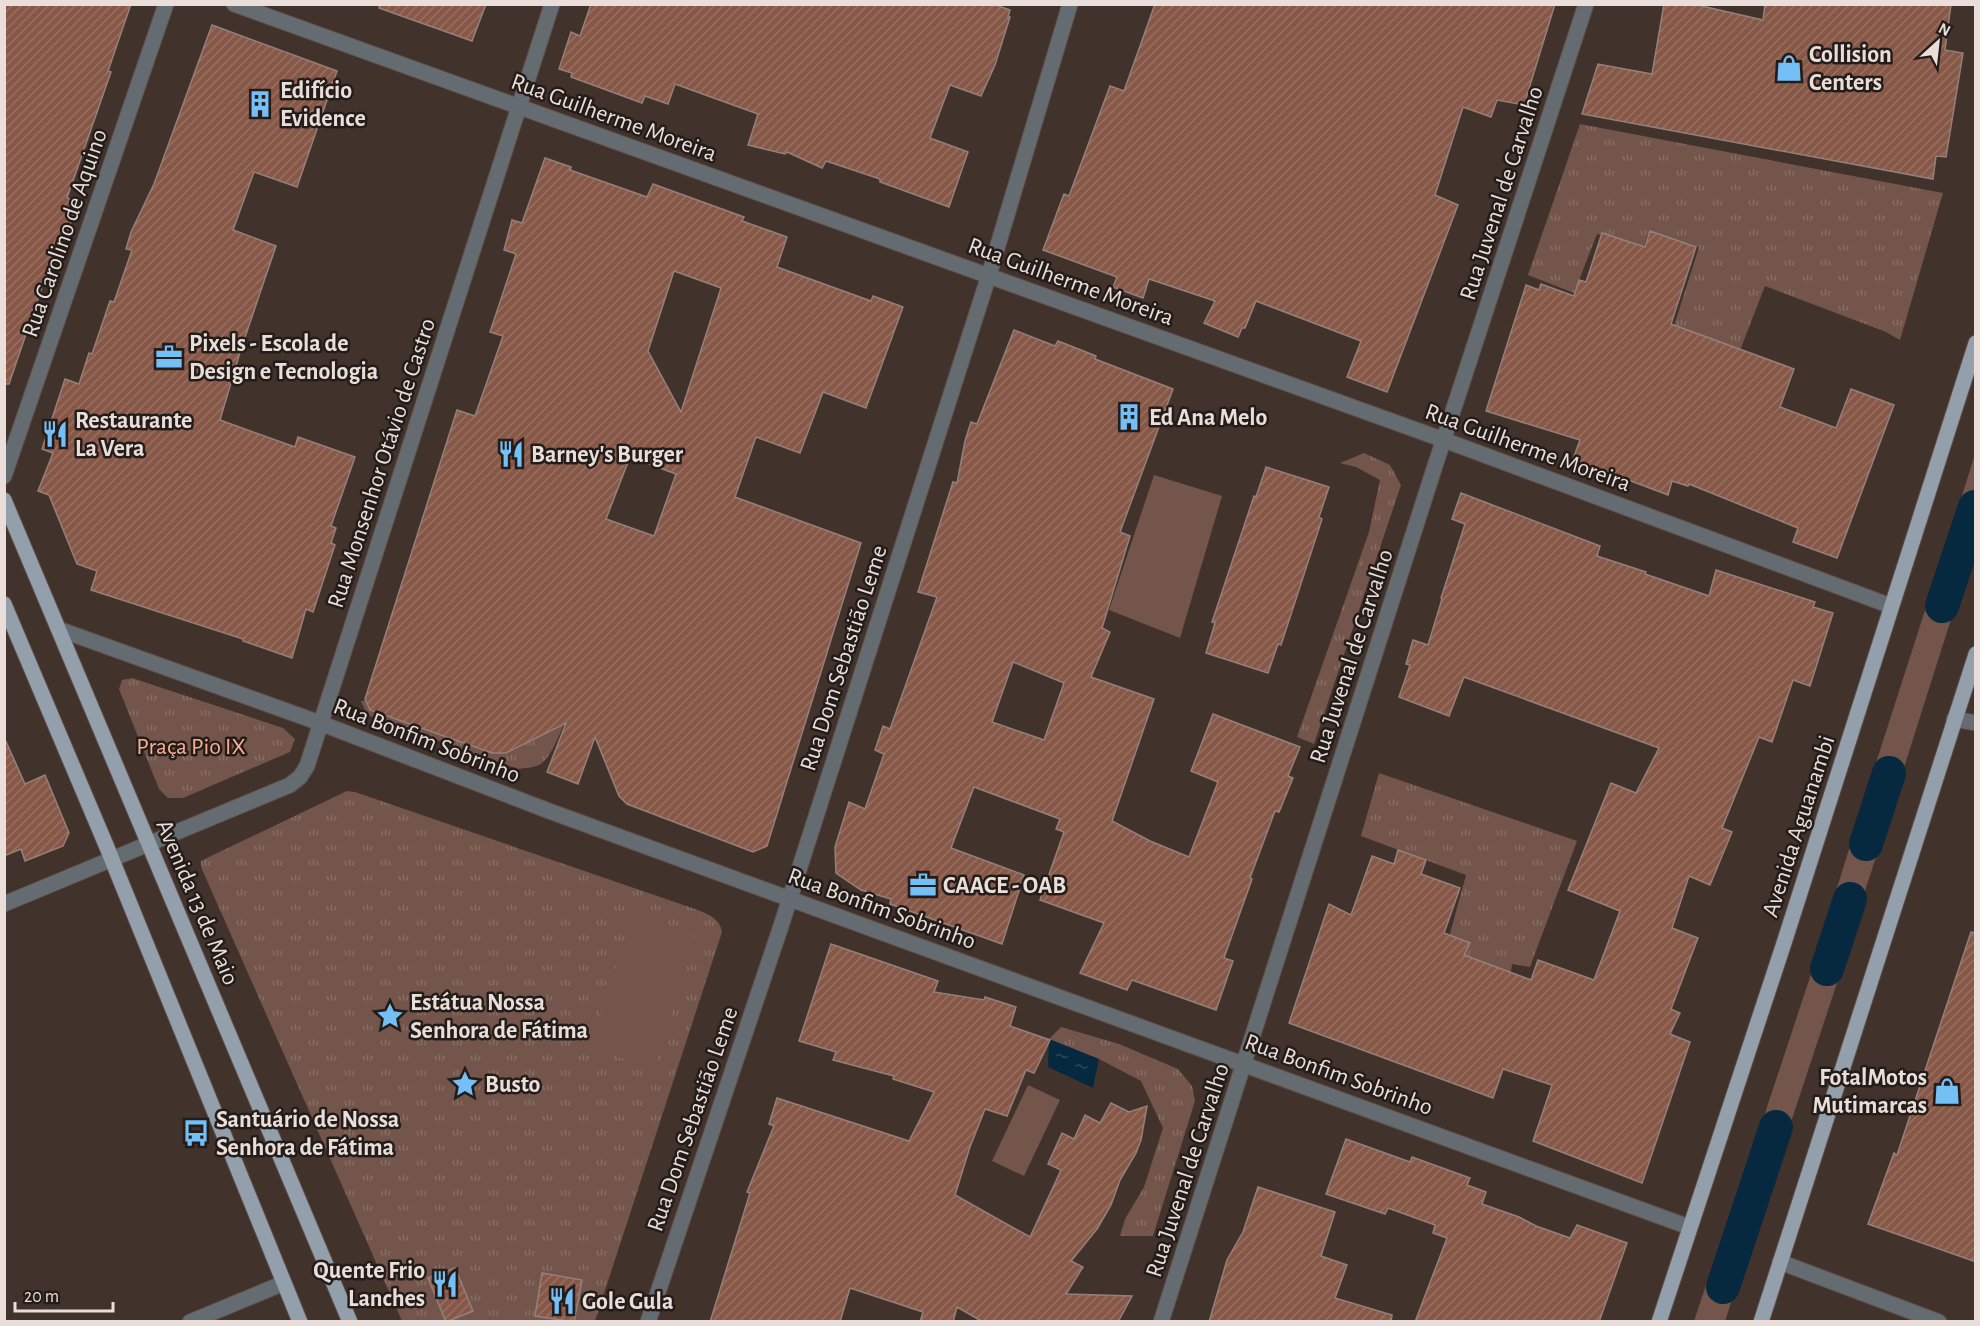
<svg xmlns="http://www.w3.org/2000/svg" width="1980" height="1326" font-family="'Alegreya Sans',sans-serif">
  <defs>
    <pattern id="grass-tufts" width="24" height="20" patternUnits="userSpaceOnUse" patternTransform="scale(1.5)"><rect width="24" height="20" fill="#73554b"/><path d="M3 7l-1-3M5 7V3M7 7l1-3M15 17l-1-3M17 17v-4M19 17l1-3" fill="none" stroke="#876d64"/></pattern>
    <pattern id="water-ripples" width="26" height="14" patternUnits="userSpaceOnUse" patternTransform="scale(1.5)"><rect width="26" height="14" fill="#07293f"/><path d="M2 4q2-2 4 0t4 0M15 11q2-2 4 0t4 0" fill="none" stroke="#2b485a"/></pattern>
    <pattern id="building-hatch" width="6" height="6" patternUnits="userSpaceOnUse" patternTransform="scale(1.5)"><rect width="6" height="6" fill="#875847"/><path d="M-1 1l2-2M0 6l6-6M5 7l2-2" fill="none" stroke="#987061"/></pattern>
  </defs>
  <rect width="100%" height="100%" fill="#42322c"/>
  <g fill="url(#grass-tufts)">
    <path d="M1580 124 1943 193 1900 340 1886 332 1765 286 1739 353 1673 329 1699 247 1648 234 1644 246 1597 234 1574 293 1528 275Z"/>
    <path d="M1364 453 1390 465 1401 485 1314 744 1297 737 1369 532 1380 480 1356 467 1340 463Z"/>
    <path d="M584 665C577 685 558 753 541 764 535 768 524 768 518 769L367 715 361 701 410 699Z"/>
    <path d="M132 678 283 728 295 739 290 752 183 798H168L159 789 119 689 122 680Z"/>
    <path d="M1379 773 1577 841 1530 967 1512 964 1510 978 1445 952 1466 875 1361 836Z"/>
    <path d="M347 791 355 792 698 910C710 915 720 919 722 932L595 1321H402L201 867V861L213 855Z"/>
    <path d="M1061 1027 1119 1044 1178 1069 1192 1086 1195 1101 1153 1236H1120L1125 1219 1144 1187 1163 1128 1141 1081 1099 1059 1049 1039Z"/>
  </g>
  <g fill="#73554b">
    <path d="M1975 454V508L1960 502Z"/>
    <path d="M1154 475 1222 496 1180 638 1109 610Z"/>
    <path d="M1928 601 1954 610 1901 777 1874 769Z"/>
    <path d="M1852 840 1879 848 1861 903 1835 894Z"/>
    <path d="M633 916 697 937 653 1069 589 1047Z"/>
    <path d="M1814 965 1840 974 1788 1131 1762 1122Z"/>
    <path d="M1028 1085 1060 1100 1024 1176 992 1161Z"/>
    <path d="M1707 1282 1735 1291 1725 1321H1694Z"/>
  </g>
  <path fill="url(#water-ripples)" d="M1049 1039 1099 1059 1093 1088 1048 1067Z"/>
  <g fill="none" stroke-linecap="round" stroke-linejoin="round">
    <g stroke="#07293f" stroke-width="34">
      <path d="M1942 606 1975 507"/>
      <path d="M1866 844 1889 773"/>
      <path d="M1827 969 1850 899"/>
      <path d="M1723 1287 1776 1127"/>
    </g>
  </g>
  <g fill="url(#building-hatch)" stroke="#94817b" stroke-width="1.5" fill-rule="evenodd">
    <path d="M4 4H131L108 71 111 72 67 198 78 202 61 251 55 249 9 384H4Z"/>
    <path d="M380 4H486L472 41 379 8Z"/>
    <path d="M591 4H993L1010 10 1008 17H1010L995 65 981 96 950 85 930 138 968 152 949 207 880 182V179L826 161 822 168 787 152 785 154 748 145 758 114 675 84 668 104 645 96 642 103 571 77 572 73 559 69 571 32 580 36Z"/>
    <path d="M1155 4H1555L1524 105 1497 100 1491 117 1463 107 1435 195 1458 205 1387 392 1347 377 1361 341 1256 301 1245 328H1242L1238 337 1204 323 1215 301 1149 279 1143 298 1113 287 1117 277 1043 250 1064 194 1069 196 1110 86 1124 91Z"/>
    <path d="M1664 4H1693L1763 20 1765 4H1951L1945 50 1963 53 1946 157 1936 156 1933 179 1582 114 1598 64 1652 74Z"/>
    <path d="M212 25 337 71 297 187 254 172 233 230 276 246 241 349 220 420 295 447 298 437 355 457 331 526 336 528 331 543 335 545 313 612 306 609 292 658 243 641V639L91 590 97 571 77 564 49 495 38 491 53 453 42 449 65 379 79 384 89 353 92 354 110 301 114 302 132 250 126 249 131 232 154 184Z"/>
    <path d="M545 158 571 167 570 170 647 197 653 184 744 217 742 221 787 237 777 267 871 301 873 296 903 307 866 408 823 392 800 453 756 437 735 497 861 543 767 846 753 852 627 804 619 796 595 737 578 784 547 772 566 723 506 753H492L370 710 365 699 457 410 475 416 503 336 490 332 516 254 504 250 512 220 522 223ZM674 271 721 288 681 412 648 351ZM630 457 676 474 654 536 606 519Z"/>
    <path d="M1650 231 1696 247 1671 324 1794 369 1780 407 1836 428 1851 389 1894 405 1837 558 1793 542 1798 528 1689 484 1688 486 1672 481 1668 495 1573 459 1580 440 1486 411 1526 285 1539 290 1541 284 1574 296 1579 280 1586 282 1602 233 1645 247Z"/>
    <path d="M1014 330 1055 346 1058 341 1096 356 1095 359 1173 389 1120 532 1130 536 1102 628 1110 632 1091 677 1154 699 1112 821 1150 841 1189 857 1218 782 1191 771 1213 714 1300 747 1288 776 1293 778 1279 812 1275 811 1250 878 1252 879 1224 958 1233 961 1216 1010 1132 980 1127 990 1080 973 1104 923 1040 900 1064 832 1056 829 1060 819 974 787 951 848 1024 875 1002 944 890 904 891 899 861 890 836 873 835 847 849 802 865 809 884 754 875 750 883 726 890 729 937 597 918 592 953 482 957 483 965 441 971 422 977 424ZM1013 662 1064 683 1044 740 992 722Z"/>
    <path d="M1266 467 1329 487 1319 517 1322 519 1281 645 1278 644 1268 673 1206 653 1215 623 1212 622 1254 496 1256 497Z"/>
    <path d="M1461 493 1600 546 1597 556 1646 572 1645 574 1709 596 1716 570 1815 602 1813 607 1833 613 1810 686 1793 680 1772 742 1759 737 1722 828 1732 832 1710 885 1689 876 1672 928 1698 938 1671 1009 1680 1013 1670 1034 1690 1042 1642 1183 1533 1141 1552 1085 1503 1069 1493 1098 1289 1023 1329 904 1351 915 1372 856 1394 864 1398 850 1426 860 1421 874 1460 888 1444 933 1470 943 1464 955 1531 980 1538 960 1594 980 1620 911 1568 890 1611 783 1636 793 1659 748 1464 677 1449 716 1399 697 1410 665 1406 664 1413 640 1428 645 1442 599 1441 598 1465 524 1452 519Z"/>
    <path d="M4 737 25 784 45 775 69 833 63 846 25 861 21 849 4 856Z"/>
    <path d="M1971 932 1976 933V1262L1868 1224 1894 1153 1897 1155Z"/>
    <path d="M831 944 938 981 934 992 984 1000 985 997 1016 1007 1010 1026 1050 1040 1034 1073 1026 1070 1007 1116 985 1109 970 1147 955 1195 1030 1237 1061 1170 1048 1164 1062 1133 1074 1139 1085 1115 1100 1123 1111 1103 1129 1112 1147 1106 1141 1140 1136 1153 1120 1180 1111 1205 1097 1229 1071 1261 1083 1267 1066 1294 1132 1296 1118 1322H983L957 1307 953 1322H920L923 1312 850 1288 840 1322H710L750 1193 747 1192 774 1126 769 1124 777 1098 909 1141 934 1092 893 1079 894 1076 833 1060 836 1052 799 1041Z"/>
    <path d="M1346 1139 1410 1162 1412 1157 1470 1178 1467 1185 1486 1192 1482 1204 1519 1217 1536 1226 1570 1238 1577 1225 1627 1243 1599 1322H1415L1447 1238 1433 1233 1435 1225 1388 1208 1385 1214 1326 1194Z"/>
    <path d="M1258 1187 1335 1212 1321 1256 1347 1265 1335 1298 1392 1315 1391 1322H1209L1227 1260 1243 1232Z"/>
    <path d="M455 1268 473 1311 446 1322 428 1278Z"/>
    <path d="M542 1273 582 1280 574 1322 535 1316Z"/>
  </g>
  <g fill="none" stroke-linecap="round" stroke-linejoin="round">
    <defs>
      <g id="minor">
        <path d="M234 4 1444 440 1891 606"/>
        <path d="M4 476 166 4"/>
        <path d="M61 630 320 723 549 811 1689 1227"/>
        <path d="M1954 719 1976 723"/>
        <path d="M4 904 290 785 300 777 307 766 552 4"/>
        <path d="M1780 1262 1939 1322"/>
        <path d="M190 1322 284 1283"/>
        <path d="M648 1322 781 926 989 275 1070 4"/>
        <path d="M1161 1322 1434 469 1586 4"/>
      </g>
      <g id="primary">
        <path d="M4 500 350 1322"/>
        <path d="M4 604 106 845 300 1322"/>
        <path d="M1659 1322 1784 943 1976 343"/>
        <path d="M1761 1322 1976 654"/>
      </g>
    </defs>
    <use href="#minor" stroke="#5d4e48" stroke-width="17"/>
    <use href="#primary" stroke="#5d4e48" stroke-width="17"/>
    <use href="#minor" stroke="#656c71" stroke-width="15"/>
    <use href="#primary" stroke="#93a0ab" stroke-width="15"/>
  </g>
  <defs>
    <symbol id="shop-bare" viewBox="-9 -9 18 18"><path d="M-5-2.5h2.3a2.7 3.5 0 0 1 5.4 0H5L5.5 6h-11ZM-1.5-2.5h3a1.5 2.3 0 0 0-3 0Z" fill="#74c0f6" stroke="#231c19" stroke-width="2.5" paint-order="stroke"/></symbol>
    <symbol id="building-bare" viewBox="-9 -9 18 18"><path d="M-4-6H4V6H1V3H-1V6H-4ZM-2.5-4.3h1.7v1.8h-1.7ZM.8-4.3h1.7v1.8H.8ZM-2.5-1h1.7V.8h-1.7ZM.8-1h1.7V.8H.8Z" fill="#74c0f6" stroke="#231c19" stroke-width="2.5" paint-order="stroke"/></symbol>
    <symbol id="office-bare" viewBox="-9 -9 18 18"><path d="M-6-3h4V-5.5h4V-3h4V5H-6ZM-1-4.5V-3h2v-1.5ZM-6 0V1H6V0Z" fill="#74c0f6" stroke="#231c19" stroke-width="2.5" paint-order="stroke"/></symbol>
    <symbol id="restaurant-bare" viewBox="-9 -9 18 18"><path d="M-5-6h1v4h1v-4h1v4h1v-4h1v5L-1.5 .5V6h-2V.5L-5-1ZM5-6V6H3V1.5H1.5Q1.5-4 5-6Z" fill="#74c0f6" stroke="#231c19" stroke-width="2.5" paint-order="stroke"/></symbol>
    <symbol id="sight-bare" viewBox="-9 -9 18 18"><path d="M0-6L1.8-2.2L6-1.7L2.9 1.2L3.7 5.4L0 3.3L-3.7 5.4L-2.9 1.2L-6-1.7L-1.8-2.2Z" fill="#74c0f6" stroke="#231c19" stroke-width="2.5" paint-order="stroke"/></symbol>
    <symbol id="bus-bare" viewBox="-9 -9 18 18"><path d="M-5-6H5V4H4V6H2V4H-2V6H-4V4H-5ZM-3.5-4V0h7V-4ZM-3.5 1.2v1.5H-2V1.2ZM2 1.2v1.5H3.5V1.2Z" fill="#74c0f6" stroke="#231c19" stroke-width="2.5" paint-order="stroke"/></symbol>
  </defs>
  <g fill-rule="evenodd">
    <use href="#shop-bare" x="1770" y="49" width="38" height="38"/>
    <use href="#building-bare" x="241" y="85" width="38" height="38"/>
    <use href="#office-bare" x="150" y="338" width="38" height="38"/>
    <use href="#building-bare" x="1110" y="398" width="38" height="38"/>
    <use href="#restaurant-bare" x="36" y="415" width="38" height="38"/>
    <use href="#restaurant-bare" x="492" y="435" width="38" height="38"/>
    <use href="#office-bare" x="904" y="866" width="38" height="38"/>
    <use href="#sight-bare" x="371" y="997" width="38" height="38"/>
    <use href="#sight-bare" x="446" y="1065" width="38" height="38"/>
    <use href="#shop-bare" x="1928" y="1072" width="38" height="38"/>
    <use href="#bus-bare" x="177" y="1114" width="38" height="38"/>
    <use href="#restaurant-bare" x="426" y="1265" width="38" height="38"/>
    <use href="#restaurant-bare" x="543" y="1282" width="38" height="38"/>
  </g>
  <g text-anchor="middle" stroke-width="5" stroke-linejoin="round" paint-order="stroke">
    <g font-size="24" font-weight="bold" fill="#e9deda" stroke="#231c19" text-anchor="start">
      <text x="1809" y="62">Collision<tspan x="1809" dy="28">Centers</tspan></text>
      <text x="280" y="98">Edifício<tspan x="280" dy="28">Evidence</tspan></text>
      <text x="189" y="351">Pixels - Escola de<tspan x="189" dy="28">Design e Tecnologia</tspan></text>
      <text x="1149" y="425">Ed Ana Melo</text>
      <text x="75" y="428">Restaurante<tspan x="75" dy="28">La Vera</tspan></text>
      <text x="531" y="462">Barney's Burger</text>
      <text x="943" y="893">CAACE - OAB</text>
      <text x="410" y="1010">Estátua Nossa<tspan x="410" dy="28">Senhora de Fátima</tspan></text>
      <text x="1927" y="1085" text-anchor="end">FotalMotos<tspan x="1927" dy="28">Mutimarcas</tspan></text>
      <text x="485" y="1092">Busto</text>
      <text x="216" y="1127">Santuário de Nossa<tspan x="216" dy="28">Senhora de Fátima</tspan></text>
      <text x="425" y="1278" text-anchor="end">Quente Frio<tspan x="425" dy="28">Lanches</tspan></text>
      <text x="582" y="1309">Gole Gula</text>
    </g>
    <g font-size="24" fill="#e9deda" stroke="#231c19">
      <text transform="translate(614 117) rotate(20)" y="8">Rua Guilherme Moreira</text>
      <text transform="translate(1501 193) rotate(-72)" y="8">Rua Juvenal de Carvalho</text>
      <text transform="translate(64 233) rotate(-71)" y="8">Rua Carolino de Aquino</text>
      <text transform="translate(1071 281) rotate(20)" y="8">Rua Guilherme Moreira</text>
      <text transform="translate(1528 447) rotate(20)" y="8">Rua Guilherme Moreira</text>
      <text transform="translate(381 463) rotate(-72)" y="8">Rua Monsenhor Otávio de Castro</text>
      <text transform="translate(1351 656) rotate(-72)" y="8">Rua Juvenal de Carvalho</text>
      <text transform="translate(843 658) rotate(-72)" y="8">Rua Dom Sebastião Leme</text>
      <text transform="translate(427 740) rotate(21)" y="8">Rua Bonfim Sobrinho</text>
      <text transform="translate(1798 826) rotate(-72)" y="8">Avenida Aguanambi</text>
      <text transform="translate(198 902) rotate(67)" y="8">Avenida 13 de Maio</text>
      <text transform="translate(882 908) rotate(20)" y="8">Rua Bonfim Sobrinho</text>
      <text transform="translate(1339 1074) rotate(20)" y="8">Rua Bonfim Sobrinho</text>
      <text transform="translate(692 1119) rotate(-71)" y="8">Rua Dom Sebastião Leme</text>
      <text transform="translate(1187 1170) rotate(-72)" y="8">Rua Juvenal de Carvalho</text>
    </g>
    <g font-size="24" fill="#fbae92" stroke="#231c19">
      <text x="191" y="754">Praça Pio IX</text>
    </g>
  </g>
  <rect width="1980" height="1326" fill="none" stroke="#e9deda" stroke-width="12"/>
  <g transform="translate(1938 42) rotate(27)" stroke="#231c19" stroke-width="4.5" paint-order="stroke">
  <path d="M0-4.5L10 22L0 15L-10 22Z" fill="#e9deda"/>
  <text y="-9" font-size="16" font-weight="bold" text-anchor="middle" fill="#e9deda">N</text>
  </g>
  <path d="M15 1302v9h98v-9" fill="none" stroke="#e9deda" stroke-width="3"/>
  <text x="24" y="1302" font-size="18" fill="#e9deda" stroke="#231c19" stroke-width="4.5" paint-order="stroke">20 m</text>
</svg>
